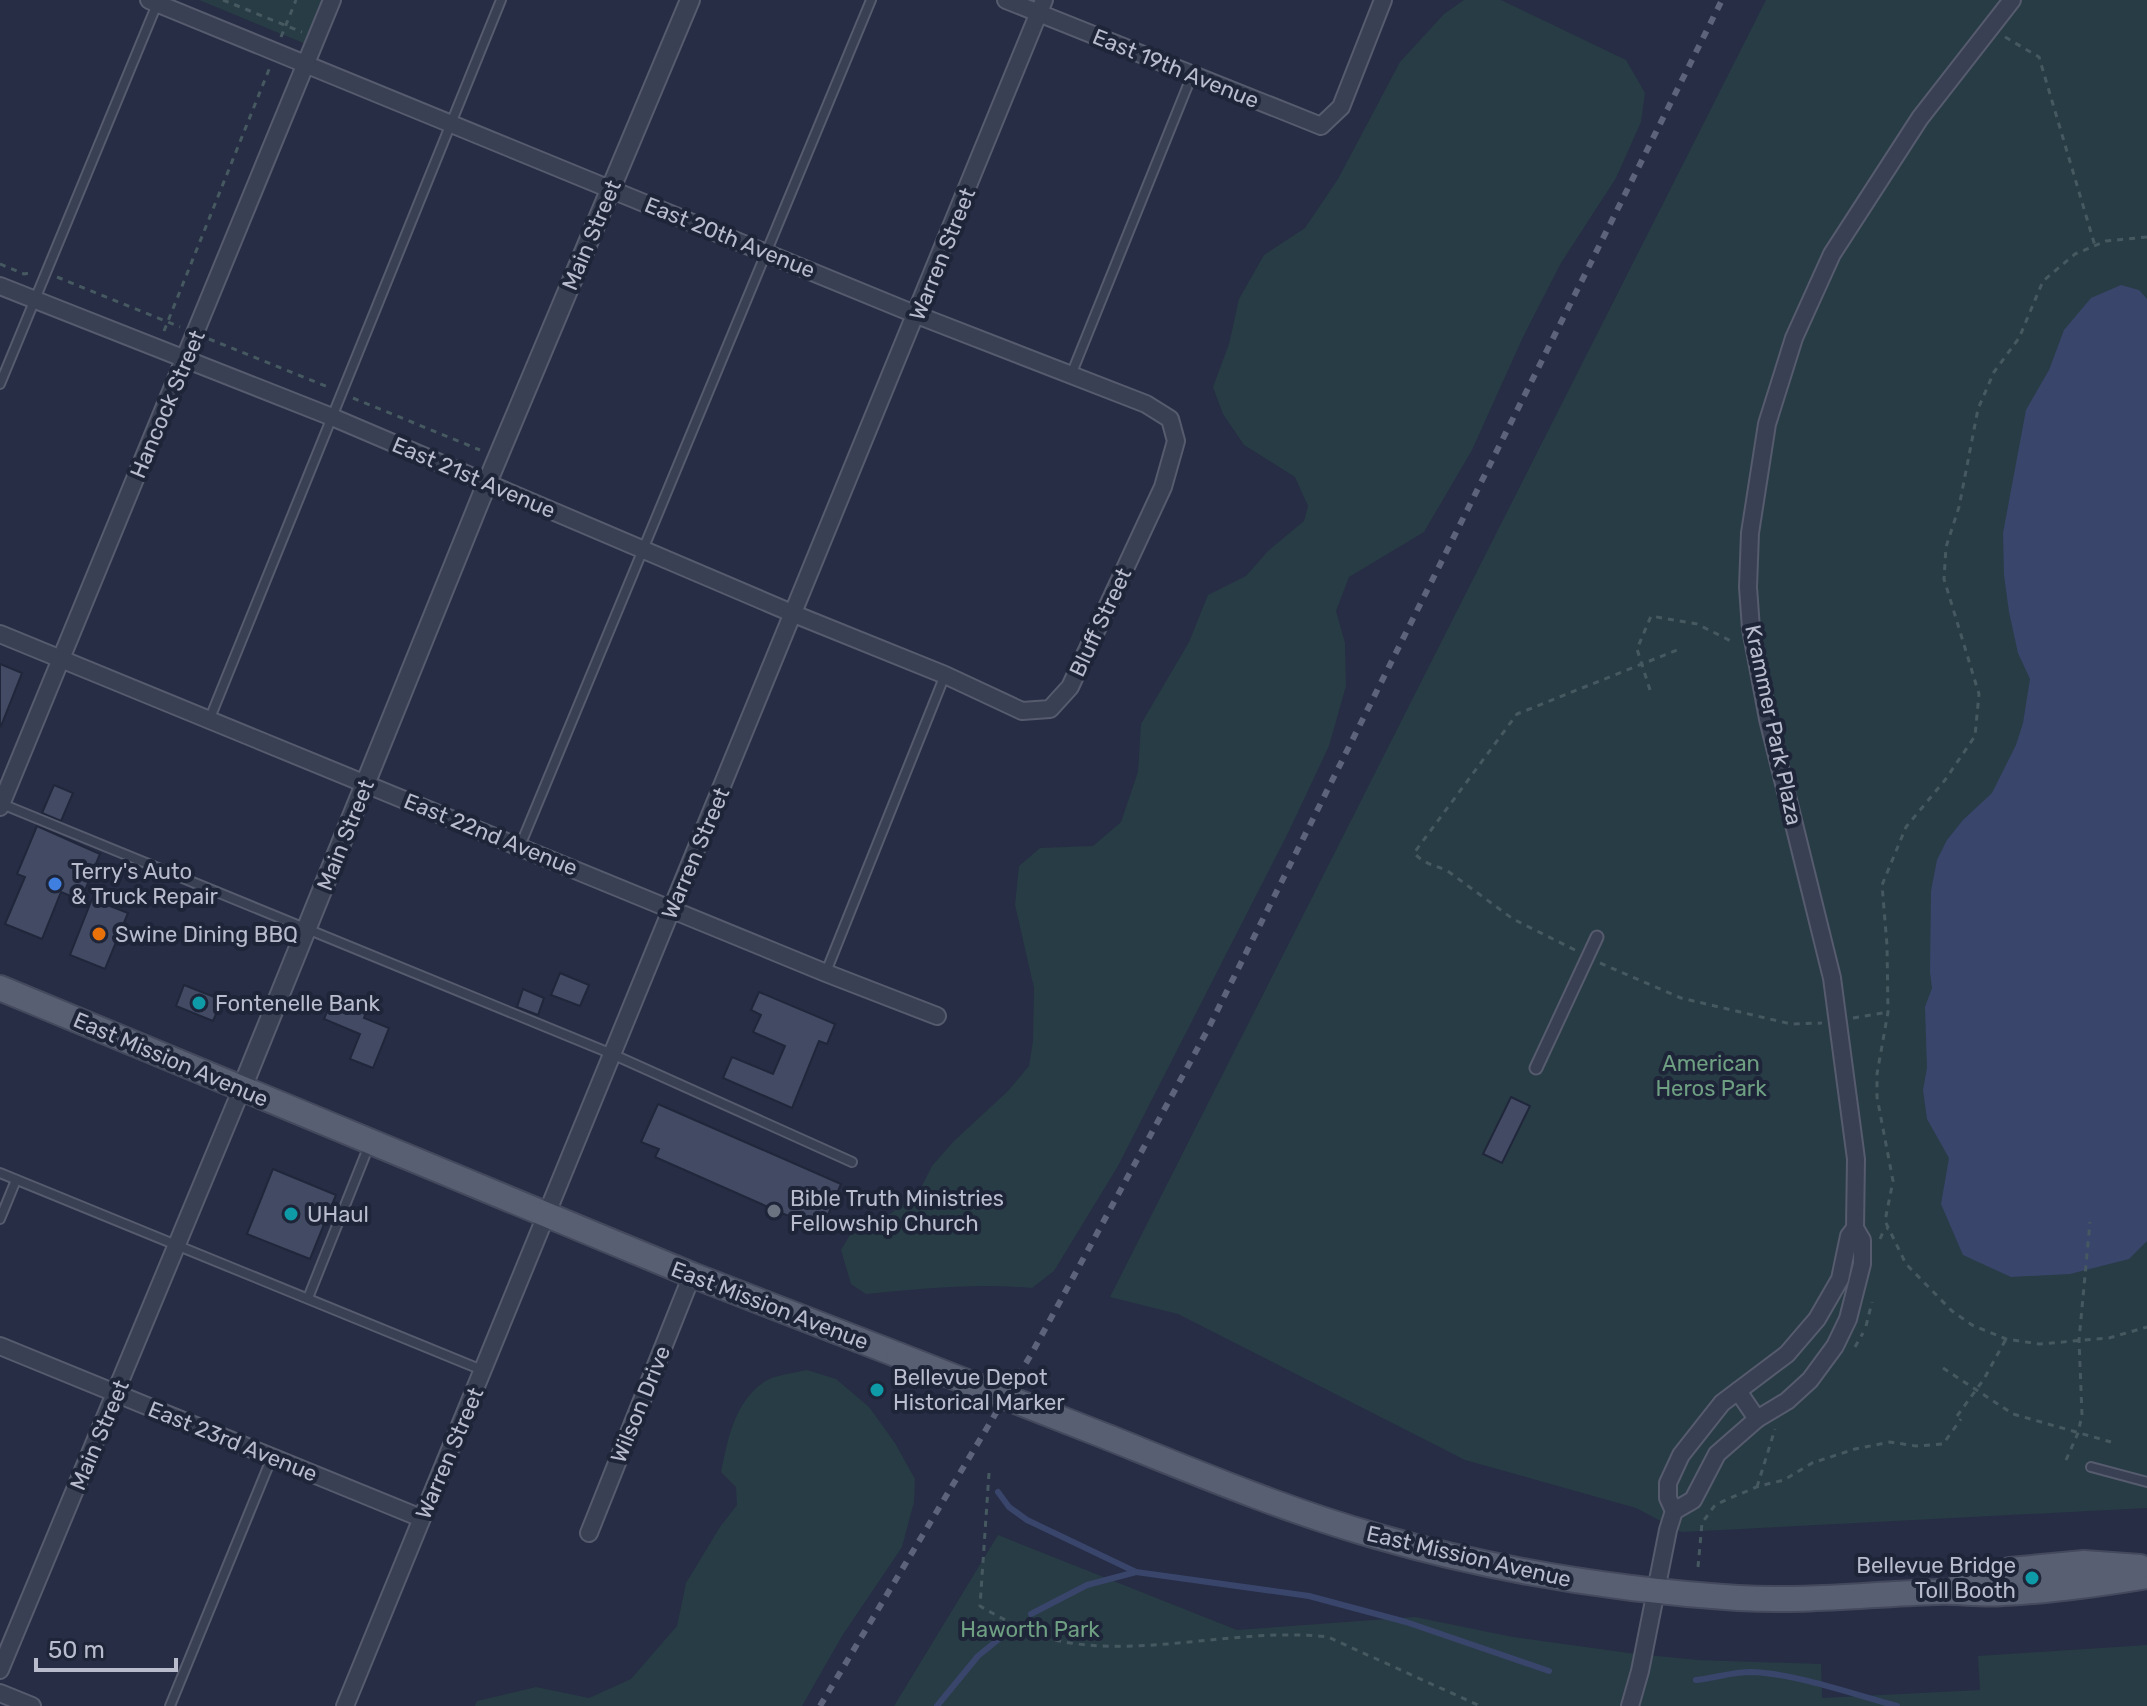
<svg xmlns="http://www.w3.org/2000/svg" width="2147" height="1706" font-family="Rubik,sans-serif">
  <rect width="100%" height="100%" fill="#262d44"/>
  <g fill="#283c45">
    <path d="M199 0H332L313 47Z"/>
    <path d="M1464 0H1501L1626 60 1645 93 1641 122 1616 178 1561 263 1523 337 1472 450 1424 532 1349 577 1336 611 1345 643 1346 686 1329 746 1289 831 1118 1166 1054 1271 1032 1288C975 1283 922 1289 866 1294L851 1284 841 1250 856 1225 890 1214 919 1192 932 1166 954 1141 1008 1091 1029 1066 1033 1041 1034 988 1015 905 1019 866 1040 848 1093 846 1121 822 1138 772 1141 724 1189 642 1208 595 1246 576 1268 551 1304 521 1308 506 1295 477 1244 445 1223 414 1213 387 1229 344 1239 299 1264 255 1305 228 1338 179 1400 62 1444 14Z"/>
    <path d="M1766 0H2147V1508L1682 1532 1636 1508 1465 1460 1178 1314 1110 1297Z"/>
    <path d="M807 1370 836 1379 869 1407 895 1443 915 1479 914 1502 902 1547 842 1636 802 1706H475L477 1701 536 1687 589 1698 631 1679 677 1626 686 1583 720 1527 737 1505 736 1487 721 1472C728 1439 734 1403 764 1382 774 1375 794 1373 807 1370Z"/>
    <path d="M998 1535 1237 1630 1415 1617 1513 1637 1636 1654 1698 1660 1821 1664 1822 1698 1980 1690 1978 1656 2147 1645V1706H894Z"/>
  </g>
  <path fill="#39456b" d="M2121 285 2139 290 2147 299V1241L2129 1259 2070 1274 2011 1277 1963 1255 1941 1204 1949 1158 1927 1119 1923 1090 1927 1068 1925 1007 1932 988 1930 972 1931 891 1937 860 1947 840 1963 820 1992 793 2016 745 2023 723 2030 679 2018 653 2009 612 2004 575 2003 533 2026 410 2049 370 2064 330 2091 298Z"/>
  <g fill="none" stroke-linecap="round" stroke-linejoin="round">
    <g stroke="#39456b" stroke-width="6">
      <path d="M998 1492 1009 1507 1027 1520 1136 1572 1309 1596 1406 1622 1549 1671"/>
      <path d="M1031 1614 1087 1585 1136 1572"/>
      <path d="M1696 1680C1715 1678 1732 1672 1751 1672 1794 1673 1855 1695 1897 1706"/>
      <path d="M937 1706 978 1656 1005 1634"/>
    </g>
  </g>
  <g fill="#424a64" stroke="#21273b" stroke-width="2">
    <path d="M0 664 22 673 1 726 0 725Z"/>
    <path d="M54 785 73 793 61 821 42 813Z"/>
    <path d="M37 826 100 854 81 900 61 892 42 939 5 924 25 877 17 874Z"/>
    <path d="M92 899 128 913 105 969 70 955Z"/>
    <path d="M560 973 589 985 580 1006 551 995Z"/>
    <path d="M184 985 222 1000 213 1021 176 1006Z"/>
    <path d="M523 989 544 998 538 1015 517 1007Z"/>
    <path d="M759 992 835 1024 827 1044 819 1041 792 1108 723 1078 732 1057 773 1074 785 1046 753 1032 761 1015 751 1010Z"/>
    <path d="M333 997 367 1010 364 1018 389 1028 373 1068 350 1059 360 1034 324 1019Z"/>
    <path d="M1511 1097 1530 1106 1502 1163 1483 1154Z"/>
    <path d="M658 1104 841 1184 823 1227 802 1217 800 1221 655 1157 659 1149 641 1142Z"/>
    <path d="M273 1169 336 1195 310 1259 247 1234Z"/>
  </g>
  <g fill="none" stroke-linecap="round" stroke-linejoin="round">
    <defs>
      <g id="service">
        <path d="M1071 375 1192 75"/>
        <path d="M0 384 157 4"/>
        <path d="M210 718 501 0"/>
        <path d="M2 804 612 1054 852 1162"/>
        <path d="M520 846 871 0"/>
        <path d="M826 972 945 675"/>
        <path d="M0 1173 482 1370"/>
        <path d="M0 1219 16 1180"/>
        <path d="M308 1298 370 1143"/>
        <path d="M2091 1467 2147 1482"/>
        <path d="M170 1706 272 1457"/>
      </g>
      <path id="pedestrian" d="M1536 1068 1597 937"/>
      <g id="minor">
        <path d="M1006 0 1321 126 1341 107 1383 0"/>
        <path d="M0 286 332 417 794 614 945 675 1022 711 1050 709 1070 687 1163 487 1176 441 1170 419 1146 404 917 315 149 0"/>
        <path d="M0 634 826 973 937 1016"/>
        <path d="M0 807 332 0"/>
        <path d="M0 1346 421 1518"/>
        <path d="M1738 1391 1757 1419"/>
        <path d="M1674 1511 1668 1498V1483L1681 1455 1722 1403 1787 1354 1817 1319 1840 1279 1849 1236 1855 1228"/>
        <path d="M589 1533 692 1275"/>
        <path d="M0 1670 242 1088"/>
        <path d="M0 1693 32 1706"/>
        <path d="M345 1706 1044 0"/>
        <path d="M1630 1706 1640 1671 1668 1530 1674 1511 1693 1500 1717 1454 1757 1419 1787 1401 1810 1380 1835 1346 1848 1319 1862 1264V1240L1855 1228 1856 1159 1832 978 1768 719 1751 629 1748 587 1750 533 1767 424 1794 338 1832 254 1920 118 2012 0"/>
      </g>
      <path id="tertiary" d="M242 1088 487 483 690 0"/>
      <g id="primary">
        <path d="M0 988 692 1275 898 1355"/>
        <path d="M1110 1438C1197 1473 1285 1510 1376 1536 1493 1570 1616 1590 1738 1598 1805 1602 1870 1594 1937 1592 1959 1591 1981 1595 2003 1593 2051 1591 2099 1584 2147 1576"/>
        <path d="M1960 1585 2010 1570 2084 1563 2140 1567"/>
      </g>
    </defs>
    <use href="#service" stroke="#565b6e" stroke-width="12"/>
    <use href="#pedestrian" stroke="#565b6e" stroke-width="15"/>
    <use href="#minor" stroke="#565b6e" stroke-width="20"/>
    <use href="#tertiary" stroke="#565b6e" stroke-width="22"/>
    <use href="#primary" stroke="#44495d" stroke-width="28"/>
    <g stroke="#465961" stroke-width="3" stroke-dasharray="6 6" stroke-linecap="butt">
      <path d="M223 0 302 32"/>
      <path d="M281 37 296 0"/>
      <path d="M2005 37 2039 57 2095 246"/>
      <path d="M2147 237 2106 241 2075 254 2043 281 2019 338 1994 372 1978 409 1959 507 1946 547 1944 579 1979 694 1975 736 1945 780 1906 827 1882 885 1887 945 1888 1012 1877 1074V1097L1893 1181 1885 1221 1906 1264 1952 1311 1972 1325 2006 1339 2039 1344 2109 1338 2147 1327"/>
      <path d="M0 264 24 274 30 273"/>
      <path d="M57 277 180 327"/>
      <path d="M164 331 270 67"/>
      <path d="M209 339 328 387"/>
      <path d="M353 398 480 450"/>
      <path d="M1650 690 1637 649 1651 616 1697 624 1735 643"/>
      <path d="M1575 950 1513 919 1449 872C1435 864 1426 866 1414 853L1517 714 1682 648"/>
      <path d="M1600 963 1681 998 1791 1024 1822 1023"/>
      <path d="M1853 1018 1888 1012"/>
      <path d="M1880 1239 1883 1232 1888 1228"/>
      <path d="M1866 1326 1872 1302"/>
      <path d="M1855 1347 1863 1333"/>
      <path d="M1943 1368 2013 1414 2111 1442"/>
      <path d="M1957 1416 1984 1379 2006 1339"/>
      <path d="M2066 1460 2078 1433 2082 1415 2079 1340 2090 1222"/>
      <path d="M989 1473 980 1606C1003 1620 1038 1637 1064 1642 1151 1657 1240 1627 1328 1637L1480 1706"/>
      <path d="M1757 1487 1775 1429"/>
      <path d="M1698 1567 1702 1523 1715 1505 1728 1499 1759 1486 1784 1480 1812 1463 1855 1449 1890 1442 1916 1446 1943 1444 1961 1419"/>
    </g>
    <use href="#service" stroke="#3a4053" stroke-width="8"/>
    <use href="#pedestrian" stroke="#3a4053" stroke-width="11"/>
    <use href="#minor" stroke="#3a4053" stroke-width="16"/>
    <use href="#tertiary" stroke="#3a4053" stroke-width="18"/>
    <use href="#primary" stroke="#585f73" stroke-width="24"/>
    <path stroke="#5c637a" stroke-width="6" stroke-dasharray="8 8" stroke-linecap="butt" d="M820 1706 1032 1353 1207 1031 1722 0"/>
    <defs>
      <path id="primary-bridge" d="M898 1355 1110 1438"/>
    </defs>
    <use href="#primary-bridge" stroke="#44495d" stroke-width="28" stroke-linecap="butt"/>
    <use href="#primary-bridge" stroke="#585f73" stroke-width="24"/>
  </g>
  <circle fill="#3f7fe0" stroke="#1f2539" stroke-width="3" cx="55" cy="884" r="8"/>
  <circle fill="#e8710a" stroke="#1f2539" stroke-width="3" cx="99" cy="934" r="8"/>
  <g fill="#0f9aa8" stroke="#1f2539" stroke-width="3">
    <circle cx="199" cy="1003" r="8"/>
    <circle cx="291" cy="1214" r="8"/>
    <circle cx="877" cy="1390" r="8"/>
    <circle cx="2032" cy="1578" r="8"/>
  </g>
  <circle fill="#6b7280" stroke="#1f2539" stroke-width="3" cx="774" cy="1211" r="8"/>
  <g text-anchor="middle" stroke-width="8" stroke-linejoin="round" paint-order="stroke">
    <g font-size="22" fill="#b8bccd" stroke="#1f2539">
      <text transform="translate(1176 68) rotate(22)" y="8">East 19th Avenue</text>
      <text transform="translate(591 235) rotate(-67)" y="8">Main Street</text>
      <text transform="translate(730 237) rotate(22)" y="8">East 20th Avenue</text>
      <text transform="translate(942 254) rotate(-68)" y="8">Warren Street</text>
      <text transform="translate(167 404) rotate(-67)" y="8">Hancock Street</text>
      <text transform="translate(474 477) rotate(23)" y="8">East 21st Avenue</text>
      <text transform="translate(1100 622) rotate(-65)" y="8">Bluff Street</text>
      <text transform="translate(1774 725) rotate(78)" y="8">Krammer Park Plaza</text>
      <text transform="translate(491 834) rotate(22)" y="8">East 22nd Avenue</text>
      <text transform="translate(345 835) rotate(-68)" y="8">Main Street</text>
      <text transform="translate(695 853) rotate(-67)" y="8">Warren Street</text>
      <text transform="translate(171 1059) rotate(23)" y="8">East Mission Avenue</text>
      <text transform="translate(770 1305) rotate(21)" y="8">East Mission Avenue</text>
      <text transform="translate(640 1404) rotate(-68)" y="8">Wilson Drive</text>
      <text transform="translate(99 1435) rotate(-67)" y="8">Main Street</text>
      <text transform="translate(233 1441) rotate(22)" y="8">East 23rd Avenue</text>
      <text transform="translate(449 1453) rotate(-67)" y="8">Warren Street</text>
      <text transform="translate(1469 1556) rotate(13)" y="8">East Mission Avenue</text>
    </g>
    <g font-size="22" fill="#b8bccd" stroke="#1f2539" text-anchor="start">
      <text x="71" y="879">Terry's Auto<tspan x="71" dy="25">&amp; Truck Repair</tspan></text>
      <text x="115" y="942">Swine Dining BBQ</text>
      <text x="215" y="1011">Fontenelle Bank</text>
      <text x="790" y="1206">Bible Truth Ministries<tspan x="790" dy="25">Fellowship Church</tspan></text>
      <text x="307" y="1222">UHaul</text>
      <text x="893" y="1385">Bellevue Depot<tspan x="893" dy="25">Historical Marker</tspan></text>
      <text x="2016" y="1573" text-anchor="end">Bellevue Bridge<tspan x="2016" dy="25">Toll Booth</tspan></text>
    </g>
    <g font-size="22" fill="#6e9f82" stroke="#1f2539">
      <text x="1711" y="1071">American<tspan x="1711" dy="25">Heros Park</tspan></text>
      <text x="1030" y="1637">Haworth Park</text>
    </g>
  </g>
  <path d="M36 1658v12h140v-12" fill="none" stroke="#b8bccd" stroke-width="4"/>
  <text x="48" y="1658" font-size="24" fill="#b8bccd" stroke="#1f2539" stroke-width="6" paint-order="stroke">50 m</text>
</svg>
